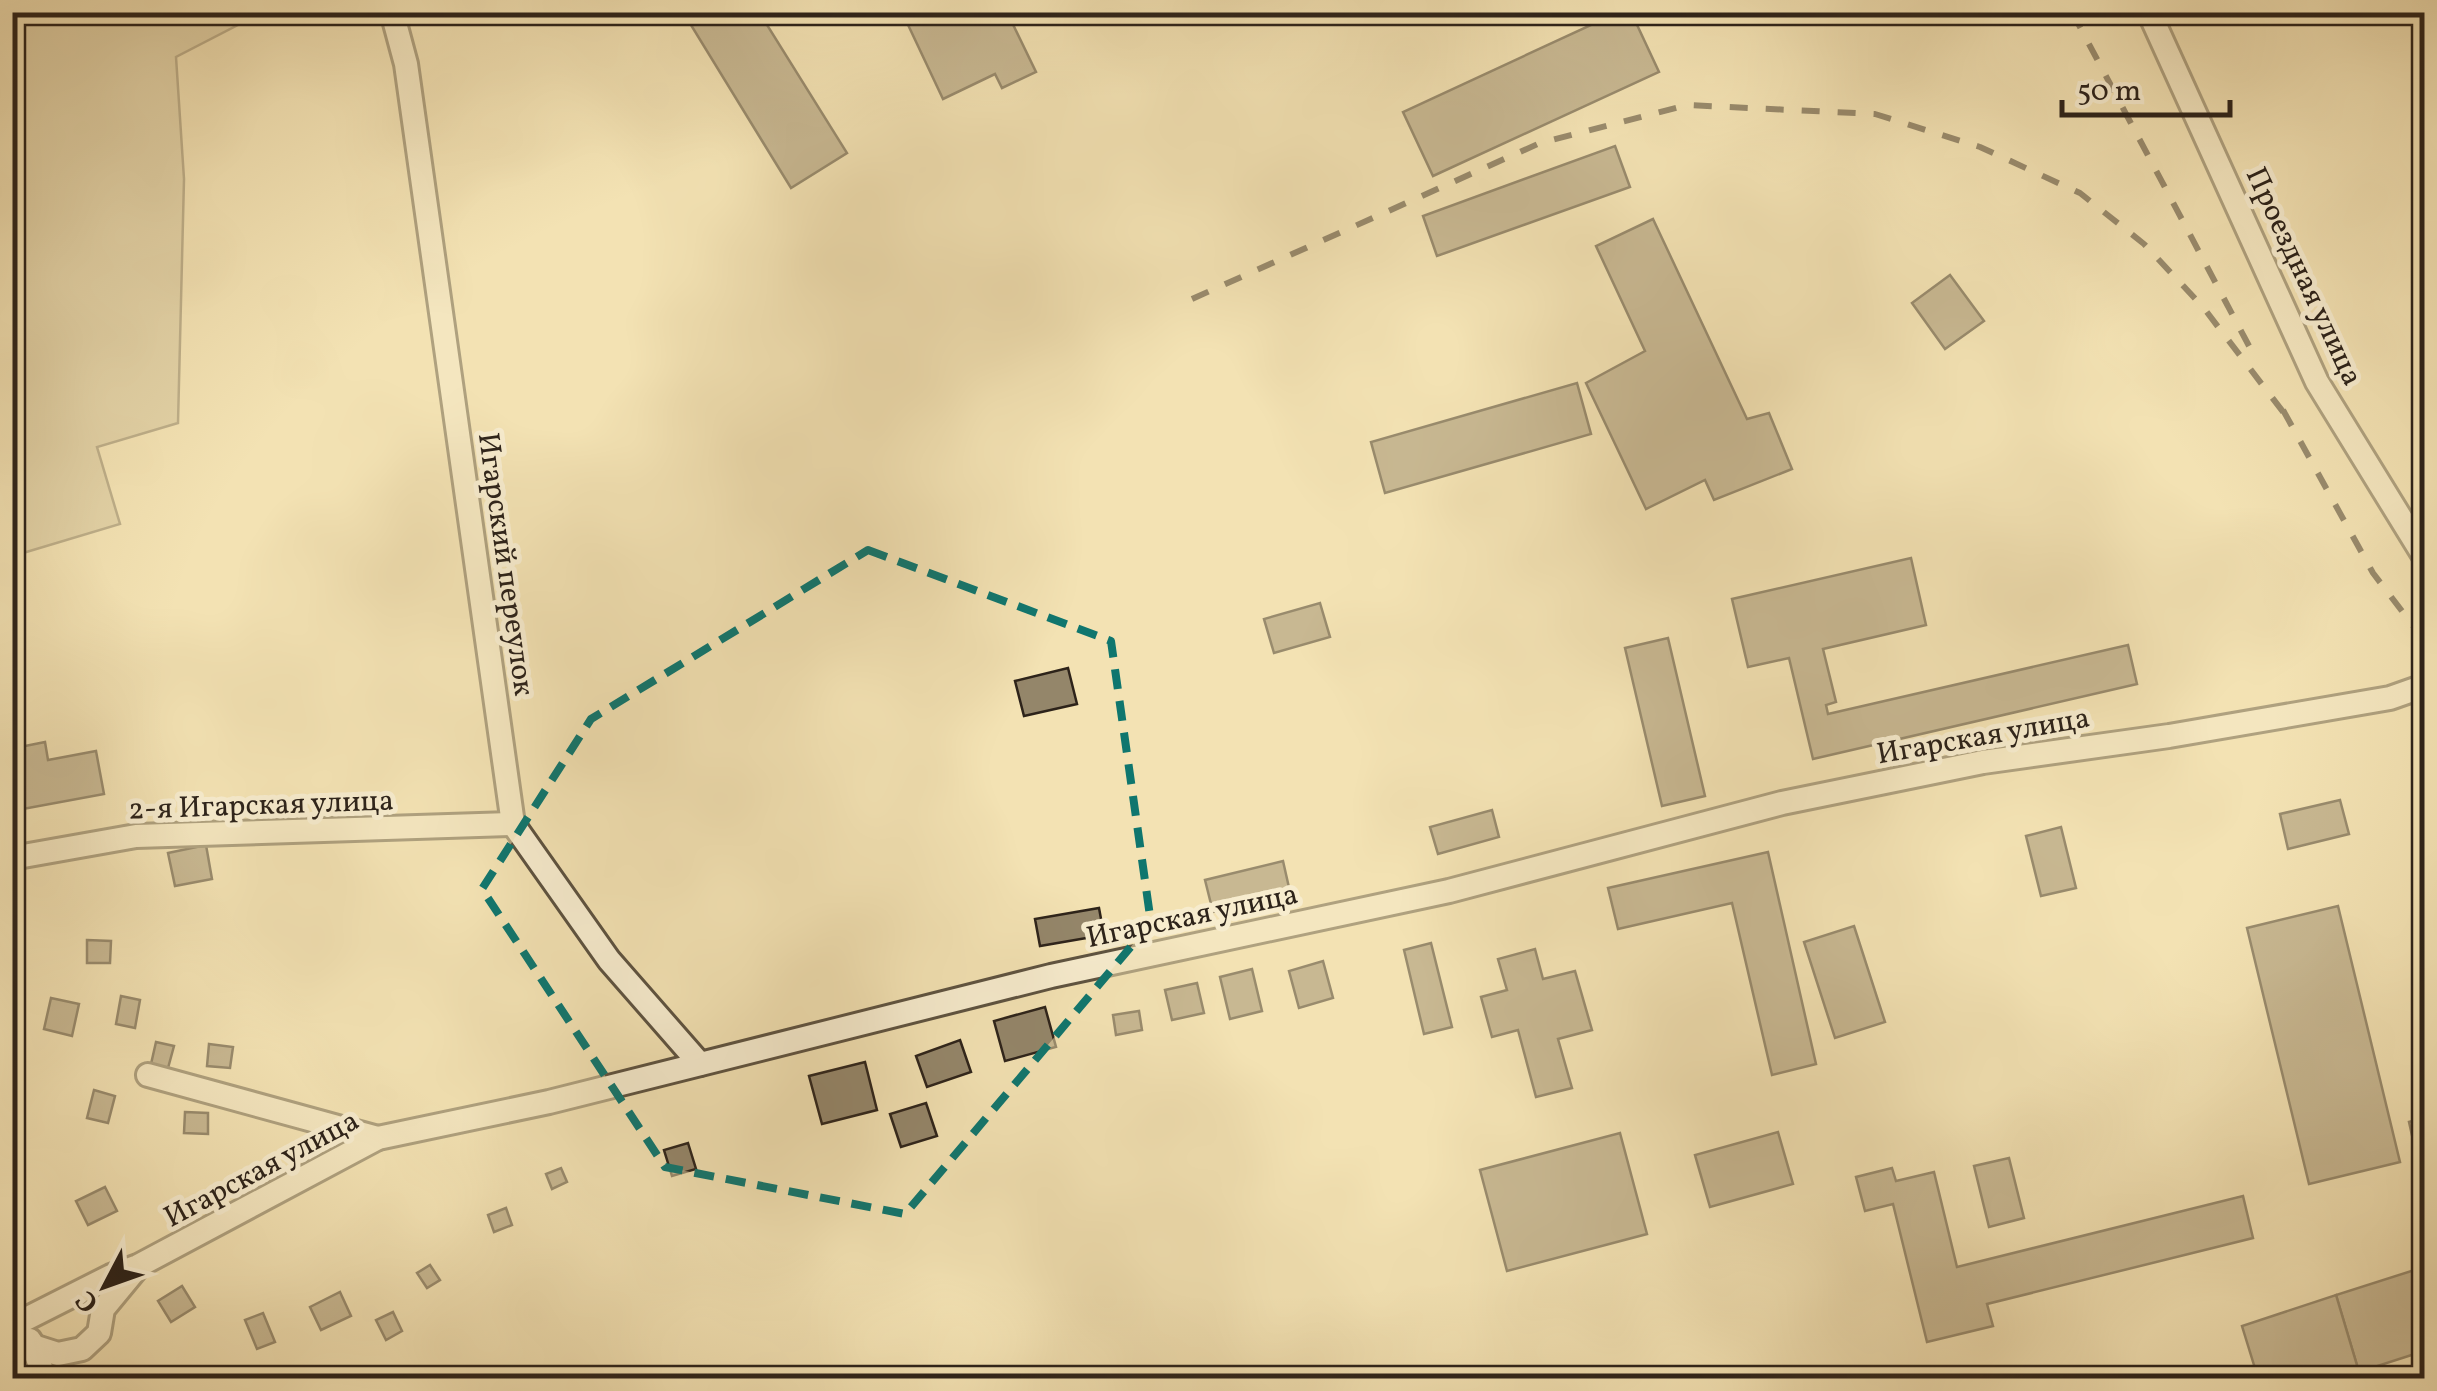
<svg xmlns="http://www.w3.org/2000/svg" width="2437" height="1391" font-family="Vollkorn,serif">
  <rect width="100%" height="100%" fill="#f3e2b3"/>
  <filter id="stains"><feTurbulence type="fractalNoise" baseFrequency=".002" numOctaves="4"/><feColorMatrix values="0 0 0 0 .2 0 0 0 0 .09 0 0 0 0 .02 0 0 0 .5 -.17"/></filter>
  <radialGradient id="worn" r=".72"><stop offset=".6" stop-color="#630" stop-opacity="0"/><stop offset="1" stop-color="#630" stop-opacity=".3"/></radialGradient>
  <path fill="#d1c299" stroke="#7f725a" stroke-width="2.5" d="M13 12 261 13 176 57 184 179 178 423 97 447 120 524 13 556Z"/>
  <g fill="#94866a" stroke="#2d231a" stroke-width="2.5">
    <path d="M683 12H759L847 153 791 188Z"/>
    <path d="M902 12H1007L1036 72 1002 88 995 74 943 99Z"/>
    <path d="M1619 12H1631L1659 72 1433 176 1403 112Z"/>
    <path d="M1615 146 1630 187 1437 256 1423 216Z"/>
    <path d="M1653 219 1747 419 1769 413 1792 469 1714 500 1705 480 1646 509 1586 383 1645 351 1596 246Z"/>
    <path d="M1950 275 1984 321 1945 349 1912 303Z"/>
    <path d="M1577 383 1591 434 1385 493 1371 442Z"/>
    <path d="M1911 558 1926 625 1823 649 1836 702 1826 705 1828 714 2128 645 2137 684 1813 759 1789 658 1748 667 1732 599Z"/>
    <path d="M1320 603 1330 637 1274 653 1264 619Z"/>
    <path d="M1668 638 1705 796 1662 806 1625 648Z"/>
    <path d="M1068 668 1077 704 1024 716 1015 681Z"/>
    <path d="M45 742 48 760 96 751 104 794 12 811V769L24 767 20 747Z"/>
    <path d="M2340 800 2349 834 2288 849 2280 814Z"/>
    <path d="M1492 810 1499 837 1438 854 1430 827Z"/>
    <path d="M2061 827 2076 888 2041 896 2026 836Z"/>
    <path d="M206 845 212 879 175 886 168 853Z"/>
    <path d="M1768 852 1816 1064 1772 1075 1732 903 1618 929 1608 888Z"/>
    <path d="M1283 861 1290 892 1213 912 1205 880Z"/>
    <path d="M2338 906 2400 1162 2309 1184 2247 928Z"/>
    <path d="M1099 908 1104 935 1040 946 1035 919Z"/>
    <path d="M1854 926 1885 1022 1835 1038 1804 942Z"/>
    <path d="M87 940 111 941 110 963H87Z"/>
    <path d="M1431 943 1452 1027 1424 1034 1404 950Z"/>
    <path d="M1535 949 1543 979 1575 971 1592 1030 1558 1039 1572 1088 1536 1097 1518 1030 1492 1037 1481 997 1507 990 1498 959Z"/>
    <path d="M1323 961 1333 998 1299 1008 1289 971Z"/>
    <path d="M1252 969 1262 1011 1230 1019 1220 977Z"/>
    <path d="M1197 983 1204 1013 1172 1020 1165 990Z"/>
    <path d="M121 996 140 1000 135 1028 116 1024Z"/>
    <path d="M51 998 79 1004 72 1036 44 1029Z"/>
    <path d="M1045 1007 1056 1047 1005 1061 994 1021Z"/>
    <path d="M1139 1011 1142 1030 1116 1035 1113 1015Z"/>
    <path d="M960 1040 971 1072 927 1087 916 1056Z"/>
    <path d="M156 1042 174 1046 168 1068 151 1064Z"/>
    <path d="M209 1044 233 1047 230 1068 207 1066Z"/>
    <path d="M865 1062 877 1110 822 1124 809 1076Z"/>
    <path d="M94 1090 115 1096 108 1123 87 1118Z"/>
    <path d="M926 1103 937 1136 901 1147 890 1114Z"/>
    <path d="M185 1112 208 1113V1134L184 1133Z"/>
    <path d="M2424 1118V1157L2417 1158 2409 1122Z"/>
    <path d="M1778 1132 1793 1184 1710 1207 1695 1155Z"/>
    <path d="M1620 1133 1647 1234 1507 1271 1480 1170Z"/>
    <path d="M688 1143 696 1169 672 1176 664 1150Z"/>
    <path d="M2009 1158 2024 1218 1989 1227 1974 1166Z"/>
    <path d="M561 1168 567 1182 552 1189 546 1174Z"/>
    <path d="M1892 1168 1896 1181 1934 1172 1957 1267 2243 1196 2253 1238 1987 1304 1993 1326 1927 1342 1893 1204 1865 1211 1856 1177Z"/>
    <path d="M105 1187 117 1211 88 1225 76 1201Z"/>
    <path d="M506 1208 512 1225 494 1232 488 1215Z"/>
    <path d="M430 1265 440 1280 427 1288 417 1273Z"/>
    <path d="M2424 1267V1351L2359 1372 2336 1295Z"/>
    <path d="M182 1286 195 1307 171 1322 158 1301Z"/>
    <path d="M340 1292 351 1316 321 1330 310 1307Z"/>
    <path d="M2336 1295 2359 1372 2337 1378H2258L2242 1326Z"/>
    <path d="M393 1312 402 1331 386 1340 376 1320Z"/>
    <path d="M263 1313 275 1342 257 1349 245 1320Z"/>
  </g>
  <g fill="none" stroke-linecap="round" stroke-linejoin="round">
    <defs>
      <g id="minor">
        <path d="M392 12 406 64 513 824 609 960 700 1064"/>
        <path d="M2149 12 2317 382 2424 556"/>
        <path d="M12 858 136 836 513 824"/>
        <path d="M148 1075 378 1138"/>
        <path d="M12 1326 111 1276 138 1266 378 1138 549 1102 1051 976 1449 891 1782 803 1983 762 2169 736 2390 698 2424 686"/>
        <path d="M30 1340 45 1378"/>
        <path d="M33 1346 58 1354 82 1349 99 1333 103 1309 136 1269"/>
      </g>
    </defs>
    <use href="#minor" stroke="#5e5340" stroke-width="28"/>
    <use href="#minor" stroke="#f7ecce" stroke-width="22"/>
    <g stroke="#2d231a" stroke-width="6" stroke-dasharray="18 18" stroke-linecap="butt">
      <path d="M2072 12 2257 361"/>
      <path d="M1192 299 1540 143 1687 105 1875 114 1980 147 2080 193 2144 244 2203 307 2290 421"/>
      <path d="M2283 410 2373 573 2424 640"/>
    </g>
  </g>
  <path d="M0 0H2437V1391H0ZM868 550 1111 641 1151 923 905 1214 665 1167 482 889 591 719Z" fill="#f3e2b3" fill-opacity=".55" fill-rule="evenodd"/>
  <path fill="none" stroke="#0f766e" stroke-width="8" stroke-dasharray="20 12" stroke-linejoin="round" d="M868 550 1111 641 1151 923 905 1214 665 1167 482 889 591 719Z"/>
  <g text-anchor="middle" stroke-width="10" stroke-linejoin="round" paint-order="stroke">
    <g font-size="30" fill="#2d231a" stroke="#f7ecce">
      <text transform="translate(2305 276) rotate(65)" y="10">Проездная улица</text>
      <text transform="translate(507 564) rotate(82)" y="10">Игарский переулок</text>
      <text transform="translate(1983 735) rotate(-10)" y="10">Игарская улица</text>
      <text transform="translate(261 804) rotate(-2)" y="10">2-я Игарская улица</text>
      <text transform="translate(1192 915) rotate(-12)" y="10">Игарская улица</text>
      <text transform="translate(261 1168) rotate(-28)" y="10">Игарская улица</text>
    </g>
  </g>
  <rect width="2437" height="1391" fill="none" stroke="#f3e2b3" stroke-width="50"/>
  <rect x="15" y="15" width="2407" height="1361" fill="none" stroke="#2d231a" stroke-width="5"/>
  <rect x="25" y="25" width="2387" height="1341" fill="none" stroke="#2d231a" stroke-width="2.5"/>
  <g transform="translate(105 1286) rotate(229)" stroke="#f7ecce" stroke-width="8" paint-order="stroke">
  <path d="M0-8L18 38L0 25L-18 38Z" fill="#2d231a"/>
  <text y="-15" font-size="28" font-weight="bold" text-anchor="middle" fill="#2d231a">С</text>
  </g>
  <path d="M2062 100v15h168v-15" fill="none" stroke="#2d231a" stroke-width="5"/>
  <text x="2077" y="100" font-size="30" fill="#2d231a" stroke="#f7ecce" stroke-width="8" paint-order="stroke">50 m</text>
  <rect width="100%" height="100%" filter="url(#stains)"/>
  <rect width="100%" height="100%" fill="url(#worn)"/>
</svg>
